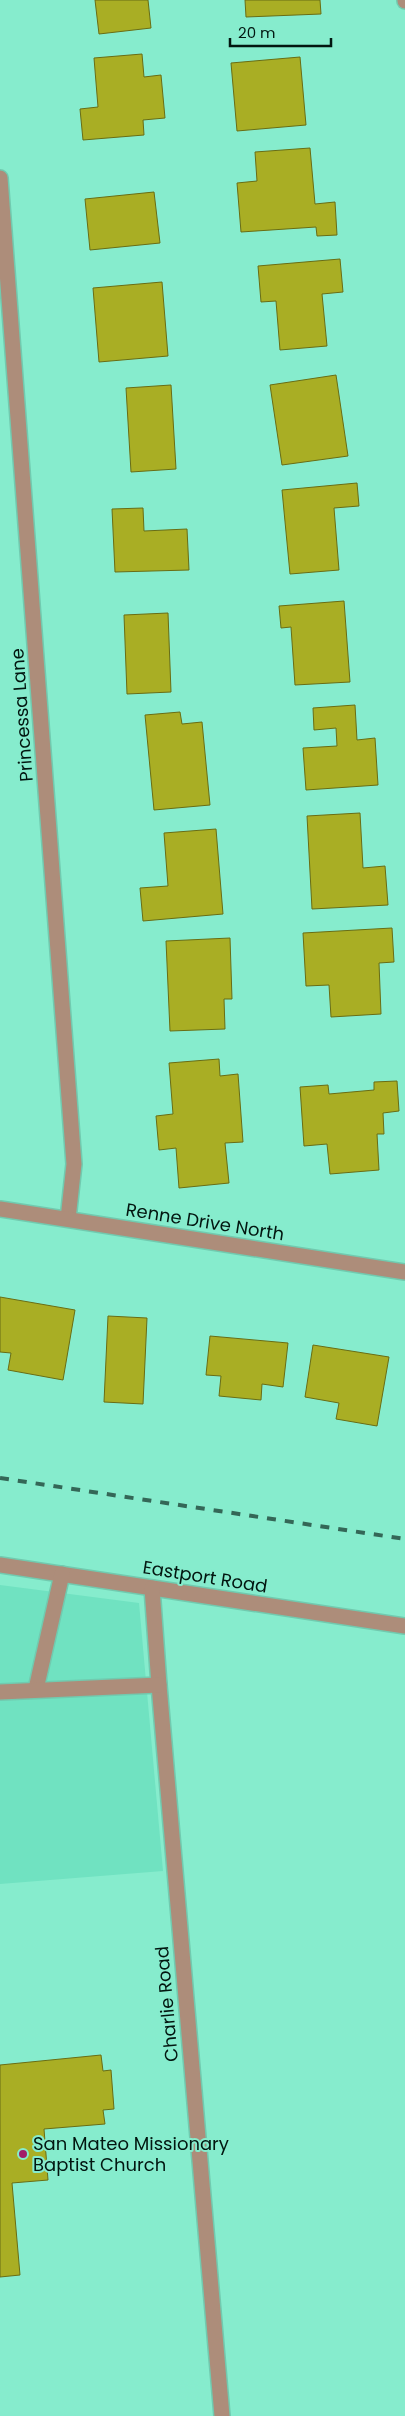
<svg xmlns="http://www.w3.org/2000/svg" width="405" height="2416" font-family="Poppins,sans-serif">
  <rect width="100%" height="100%" fill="#86eccd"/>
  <path fill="#70e2c1" d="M0 1585 139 1603 163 1871 0 1884Z"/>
  <g fill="#a9ae24" stroke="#696d14">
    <path d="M95 0H148L151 28 99 34Z"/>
    <path d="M245 0H320L321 14 246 17Z"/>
    <path d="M142 54 144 77 161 75 165 118 143 120 144 135 83 140 80 109 98 107 94 58Z"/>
    <path d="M300 57 306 125 237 131 231 63Z"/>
    <path d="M310 148 315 204 335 202 337 235 317 236 316 227 241 232 237 183 257 181 255 152Z"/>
    <path d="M154 192 160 243 90 250 85 199Z"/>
    <path d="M340 259 343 292 322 294 327 346 280 350 276 301 261 302 258 266Z"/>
    <path d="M162 282 168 356 99 362 93 288Z"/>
    <path d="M336 375 348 456 282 465 270 385Z"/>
    <path d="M171 385 176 469 131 472 126 388Z"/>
    <path d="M357 483 359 506 334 508 339 570 290 574 282 490Z"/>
    <path d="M143 508 144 531 187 529 189 570 115 572 112 509Z"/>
    <path d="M344 601 350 682 295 685 291 627 281 628 279 606Z"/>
    <path d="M168 613 171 692 127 694 124 615Z"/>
    <path d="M355 705 357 740 375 738 378 785 306 790 303 748 337 746 336 728 314 730 313 708Z"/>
    <path d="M180 712 182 724 202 722 210 805 154 810 145 715Z"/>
    <path d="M360 813 363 868 385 866 388 905 312 909 307 816Z"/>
    <path d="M216 829 223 914 143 921 140 888 168 886 164 833Z"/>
    <path d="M392 928 394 962 379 963 381 1014 331 1017 329 985 306 986 303 933Z"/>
    <path d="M230 938 232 999H224L225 1029 170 1031 166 941Z"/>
    <path d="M219 1059 220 1076 238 1074 243 1142 225 1143 229 1183 179 1188 176 1148 159 1150 156 1116 173 1114 169 1063Z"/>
    <path d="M397 1081 399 1111 383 1113 384 1134H377L379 1170 330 1174 327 1144 304 1146 300 1087 328 1085 329 1094 374 1090V1082Z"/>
    <path d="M0 1297 75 1310 63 1380 8 1370 11 1353 0 1352Z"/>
    <path d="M108 1316 147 1318 143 1404 104 1402Z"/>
    <path d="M210 1336 288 1343 283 1387 262 1384 261 1400 219 1396 221 1376 206 1375Z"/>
    <path d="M313 1345 389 1357 377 1426 336 1419 339 1403 305 1397Z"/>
    <path d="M101 2055 103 2071 111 2070 114 2109 103 2110 105 2124 44 2129 48 2180 12 2183 20 2275 0 2277V2065Z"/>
  </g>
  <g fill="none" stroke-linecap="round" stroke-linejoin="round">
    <defs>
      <g id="minor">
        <path d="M405 0V1"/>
        <path d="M0 178 74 1164 68 1219"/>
        <path d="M0 1209 405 1272"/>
        <path d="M0 1565 405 1626"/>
        <path d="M152 1588 159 1685 222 2416"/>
        <path d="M36 1689 62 1574"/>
        <path d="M0 1692 159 1685"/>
      </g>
    </defs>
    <use href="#minor" stroke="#71caaf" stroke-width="18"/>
    <use href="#minor" stroke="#ad8d7a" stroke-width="15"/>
    <path stroke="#346757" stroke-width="4" stroke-dasharray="9 9" stroke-linecap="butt" d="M0 1478 405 1539"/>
  </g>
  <circle fill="#a21c68" stroke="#86eccd" stroke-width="2" cx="23" cy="2154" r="5"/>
  <g text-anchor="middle" stroke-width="4" stroke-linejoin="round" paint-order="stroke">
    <g font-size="18" fill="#021610" stroke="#86eccd">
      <text transform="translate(22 715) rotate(-94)" y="6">Princessa Lane</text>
      <text transform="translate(205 1222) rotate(9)" y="6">Renne Drive North</text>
      <text transform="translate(205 1577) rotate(9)" y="6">Eastport Road</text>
      <text transform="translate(167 2004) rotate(-95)" y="6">Charlie Road</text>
    </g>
    <g font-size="18" fill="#021610" stroke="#86eccd" text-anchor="start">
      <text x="33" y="2150">San Mateo Missionary<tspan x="33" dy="21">Baptist Church</tspan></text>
    </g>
  </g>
  <path d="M230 38v8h101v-8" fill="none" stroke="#021610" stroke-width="2.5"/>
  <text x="238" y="38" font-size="15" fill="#021610" stroke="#86eccd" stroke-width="4" paint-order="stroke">20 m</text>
</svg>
